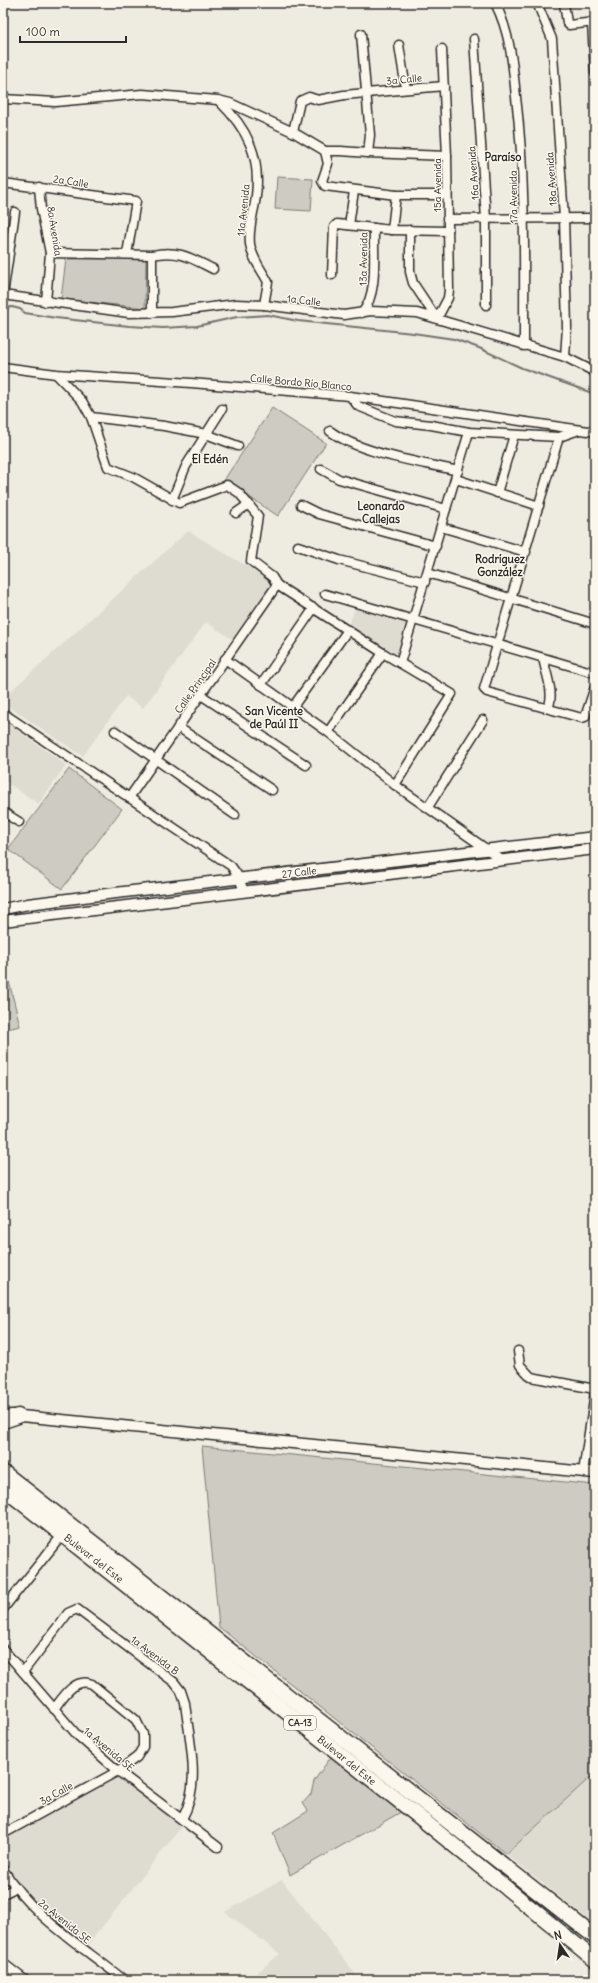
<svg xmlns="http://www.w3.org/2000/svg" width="598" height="1983" font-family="Delius,sans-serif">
  <rect width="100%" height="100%" fill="#eeebe0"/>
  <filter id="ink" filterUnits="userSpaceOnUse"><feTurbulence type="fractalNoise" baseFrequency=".025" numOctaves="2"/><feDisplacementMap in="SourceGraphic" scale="8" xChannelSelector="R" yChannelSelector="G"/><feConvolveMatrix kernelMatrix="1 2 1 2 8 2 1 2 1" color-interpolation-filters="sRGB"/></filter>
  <g filter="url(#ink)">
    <g fill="#dedbd1">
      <path d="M188 531 273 582 235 641 206 622 143 708 126 696 83 756 3 703V698Z"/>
      <path d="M357 605 411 620 399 655 348 626Z"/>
      <path d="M3 720 66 765 39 804 3 780Z"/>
      <path d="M595 1773V1925L506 1854Z"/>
      <path d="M117 1775 182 1826 87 1946 37 1905 20 1886 3 1859V1839Z"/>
      <path d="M282 1880 360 1980H248L280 1954 225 1912Z"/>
    </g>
    <g fill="#cecbc2" stroke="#7c7b76">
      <path d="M277 177 313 179 311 211 275 209Z"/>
      <path d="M146 258 145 308 61 299 66 259Z"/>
      <path d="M272 408 326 443 278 516 224 480Z"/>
      <path d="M69 769 122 809 62 889 8 849Z"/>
      <path d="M3 957 20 1026 3 1030Z"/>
      <path d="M202 1446 595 1485V1773L506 1854 219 1627Z"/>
      <path d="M333 1754 401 1812 290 1875 273 1833 308 1811 303 1803 311 1794 314 1781Z"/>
    </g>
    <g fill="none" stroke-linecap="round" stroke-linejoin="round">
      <path stroke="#74726e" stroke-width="2" d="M3 308 12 307 20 309 25 313 56 318 129 326 163 328 197 326 237 317 268 315 298 321 413 333 454 339 479 348 522 368 595 394"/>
      <defs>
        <g id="minor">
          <path d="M495 3C510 32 513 65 516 97 526 180 524 263 524 346"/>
          <path d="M537 3 552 39 564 218 567 327 565 357"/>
          <path d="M564 3 567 23 569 25 595 22"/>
          <path d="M592 23 595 73"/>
          <path d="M361 34 370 135 368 153"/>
          <path d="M474 39 486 219V305"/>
          <path d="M399 45 406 89"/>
          <path d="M3 99 55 102 142 94 218 100 230 103 293 132 325 151H341L368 153 447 156"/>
          <path d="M219 101C247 128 261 156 256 196 254 213 248 227 250 244 252 259 262 270 268 282L264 305"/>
          <path d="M293 132 300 101 309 97 318 100 344 95 444 86"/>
          <path d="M325 151 328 164 322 181 325 186 396 195H447"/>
          <path d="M3 183 136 201 127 254"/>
          <path d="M39 187 41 209 50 253 46 302"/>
          <path d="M447 219 595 218"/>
          <path d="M349 225 354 191"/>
          <path d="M392 230 396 195"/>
          <path d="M410 230V272L413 283 437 319 448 298 449 290 447 156 442 49"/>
          <path d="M50 253 152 255C178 249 191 258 213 269"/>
          <path d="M332 275 334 227 337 224 392 230 448 231"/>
          <path d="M3 295 129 313 172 312 236 304 264 305 344 315 371 311 417 313 565 357 595 372"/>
          <path d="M3 295 15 212"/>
          <path d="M152 313V255"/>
          <path d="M362 313C379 293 373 253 374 228"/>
          <path d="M3 367 56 374 191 383 350 396 595 432"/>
          <path d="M56 374 82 401 91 417 108 467 133 477 179 503 227 485 239 493 258 516 251 561 272 577 277 585 383 653 452 694 395 785"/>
          <path d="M350 396 358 406 395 421 431 425 469 432 559 437 579 430"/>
          <path d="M91 417 164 426 206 434 238 446"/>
          <path d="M330 431C361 454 420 462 458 471"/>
          <path d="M559 437 484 689 487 692 582 718 585 717 595 687"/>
          <path d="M321 469 339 479 446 509"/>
          <path d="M456 479 539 506"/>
          <path d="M497 493 514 435"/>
          <path d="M172 500 186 466 222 409"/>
          <path d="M301 505 319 514 436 546"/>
          <path d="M236 513 249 504"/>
          <path d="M441 527 526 552"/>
          <path d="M298 546 339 560 425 582"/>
          <path d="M428 573 595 624"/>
          <path d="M325 594 595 673"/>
          <path d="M543 658C546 674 555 694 548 708"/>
          <path d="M225 659 328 732 395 785 502 860"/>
          <path d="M400 663 469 432"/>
          <path d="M261 685 314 608"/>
          <path d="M201 695 306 765"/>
          <path d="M292 708 348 630"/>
          <path d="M3 713 231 866 238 876 244 891"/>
          <path d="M178 727 272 790"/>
          <path d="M115 731 235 815"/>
          <path d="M328 732 383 653"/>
          <path d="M129 798 277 585"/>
          <path d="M428 807 483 720"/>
          <path d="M3 812 19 822"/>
          <path d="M518 1351 520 1365 531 1377 595 1389"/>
          <path d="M583 1472 595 1393"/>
          <path d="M3 1609 63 1534"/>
          <path d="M3 1649 77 1735 118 1771 218 1847"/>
          <path d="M23 1672 68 1613 77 1609 174 1682 181 1691 185 1703C189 1740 202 1784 182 1819"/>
          <path d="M3 1834 118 1771 137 1757 143 1747V1734L136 1720 92 1684C75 1677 63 1697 54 1709"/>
          <path d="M3 1869C31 1916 82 1946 124 1980"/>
          <path d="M3 1894 15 1888"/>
          <path d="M3 1963 25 1980"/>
        </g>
        <g id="tertiary">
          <path d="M3 909 28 904 107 894 595 837"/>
          <path d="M3 921 595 849"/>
          <path d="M11 1415 595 1473"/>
        </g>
        <g id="trunk">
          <path d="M3 1421 18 1416"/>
          <path d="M3 1472 595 1937"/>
          <path d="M3 1488 418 1816 595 1960"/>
        </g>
      </defs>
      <use href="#minor" stroke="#2b2b2b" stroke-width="11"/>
      <use href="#tertiary" stroke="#2b2b2b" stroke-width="13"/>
      <use href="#trunk" stroke="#2b2b2b" stroke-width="17"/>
      <use href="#minor" stroke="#fbf7ec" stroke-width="8"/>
      <use href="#tertiary" stroke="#fbf7ec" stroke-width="10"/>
      <use href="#trunk" stroke="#fbf7ec" stroke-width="14"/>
    </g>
  </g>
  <g text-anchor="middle" stroke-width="3" stroke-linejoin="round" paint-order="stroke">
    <rect fill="#fbf7ec" stroke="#696865" stroke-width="1" x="284" y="1716" width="32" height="14" rx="3"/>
    <g font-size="9" font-weight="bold" fill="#2b2b2b">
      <text x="300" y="1726">CA-13</text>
    </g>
    <g font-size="10" fill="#2b2b2b" stroke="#fbf7ec">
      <text transform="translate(404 79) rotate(-6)" y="4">3a Calle</text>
      <text transform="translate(473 173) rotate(-94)" y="4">16a Avenida</text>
      <text transform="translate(551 179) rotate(-94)" y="4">18a Avenida</text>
      <text transform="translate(71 181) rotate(9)" y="4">2a Calle</text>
      <text transform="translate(437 185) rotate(-90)" y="4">15a Avenida</text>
      <text transform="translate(513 197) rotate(-91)" y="4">17a Avenida</text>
      <text transform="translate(243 210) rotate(-84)" y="4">11a Avenida</text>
      <text transform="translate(55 231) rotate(81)" y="4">8a Avenida</text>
      <text transform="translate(363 259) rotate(-89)" y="4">13a Avenida</text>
      <text transform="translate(304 300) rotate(7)" y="4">1a Calle</text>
      <text transform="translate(301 382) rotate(5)" y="4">Calle Bordo Río Blanco</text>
      <text transform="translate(195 686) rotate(-55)" y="4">Calle Principal</text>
      <text transform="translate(299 872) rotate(-7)" y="4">27 Calle</text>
      <text transform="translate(94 1558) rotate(38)" y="4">Bulevar del Este</text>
      <text transform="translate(155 1655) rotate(37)" y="4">1a Avenida B</text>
      <text transform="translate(109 1749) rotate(40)" y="4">1a Avenida SE</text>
      <text transform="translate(347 1760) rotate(39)" y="4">Bulevar del Este</text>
      <text transform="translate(56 1793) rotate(-29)" y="4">3a Calle</text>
      <text transform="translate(65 1921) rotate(39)" y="4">2a Avenida SE</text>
    </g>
    <g font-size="11" font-weight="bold" fill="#2b2b2b" stroke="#fbf7ec">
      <text x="503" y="161">Paraíso</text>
      <text x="210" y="463">El Edén</text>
      <text x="381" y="510">Leonardo<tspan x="381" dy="13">Callejas</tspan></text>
      <text x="500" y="563">Rodríguez<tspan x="500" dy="13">González</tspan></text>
      <text x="274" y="715">San Vicente<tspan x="274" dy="13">de Paúl II</tspan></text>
    </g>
  </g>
  <rect width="598" height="1983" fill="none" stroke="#fbf7ec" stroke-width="16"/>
  <rect x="8" y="8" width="582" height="1967" fill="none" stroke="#2b2b2b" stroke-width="1.5" filter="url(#ink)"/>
  <g transform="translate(560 1945) rotate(347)" stroke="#fbf7ec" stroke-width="3" paint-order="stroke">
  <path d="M0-3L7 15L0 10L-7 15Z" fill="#2b2b2b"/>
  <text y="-6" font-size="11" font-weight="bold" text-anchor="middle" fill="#2b2b2b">N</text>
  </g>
  <path d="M20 36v6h106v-6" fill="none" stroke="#2b2b2b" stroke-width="2"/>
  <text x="26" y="36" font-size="12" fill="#2b2b2b" stroke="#fbf7ec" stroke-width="3" paint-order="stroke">100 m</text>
</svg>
